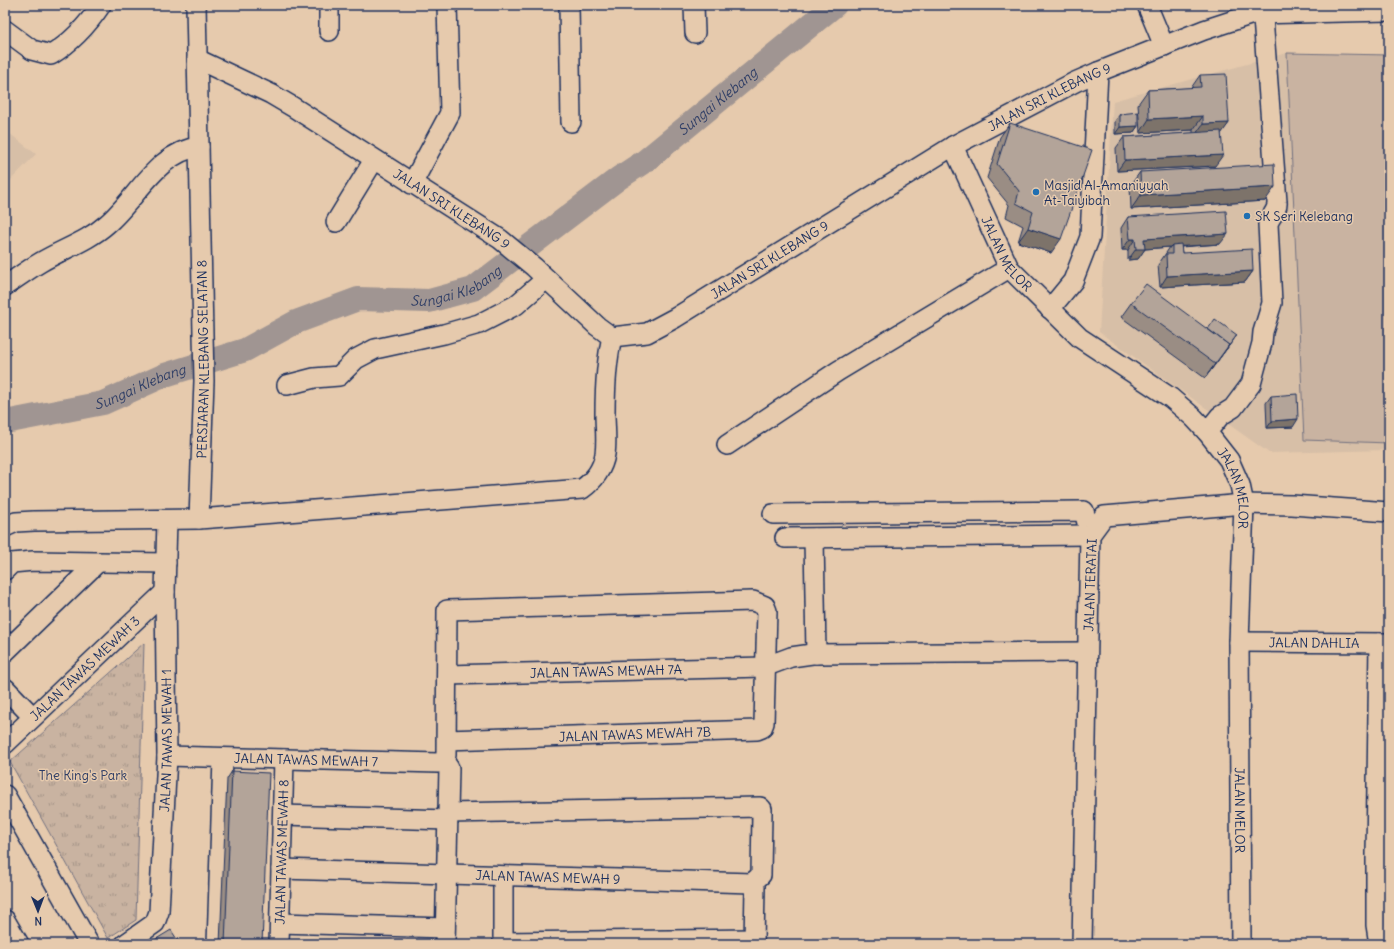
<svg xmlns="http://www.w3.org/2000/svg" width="1394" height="949" font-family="Delius,sans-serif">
  <defs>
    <pattern id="grass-tufts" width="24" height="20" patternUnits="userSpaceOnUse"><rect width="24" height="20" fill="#c9b3a1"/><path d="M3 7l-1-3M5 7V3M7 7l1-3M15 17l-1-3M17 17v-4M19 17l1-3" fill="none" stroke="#a29286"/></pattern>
  </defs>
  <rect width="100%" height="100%" fill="#e6caad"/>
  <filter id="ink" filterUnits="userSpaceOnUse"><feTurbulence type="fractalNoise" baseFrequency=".025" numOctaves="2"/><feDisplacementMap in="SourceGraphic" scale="8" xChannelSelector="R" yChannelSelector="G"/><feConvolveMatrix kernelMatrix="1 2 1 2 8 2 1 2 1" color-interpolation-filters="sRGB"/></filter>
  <g filter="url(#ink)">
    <g fill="#d7bfa7">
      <path d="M1287 53 1389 55V450L1269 453 1099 332 1113 101Z"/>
      <path d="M5 130 36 154 5 186Z"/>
    </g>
    <path fill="url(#grass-tufts)" stroke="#727180" d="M144 643 136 920 108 938 10 762Z"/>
    <path fill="#c9b3a1" stroke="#727180" d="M1287 53 1389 55V443L1304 440Z"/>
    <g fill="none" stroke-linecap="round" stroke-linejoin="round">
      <path stroke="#a09592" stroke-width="24" id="s1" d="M5 422 103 403 165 375 245 350 296 322 358 299 429 301 473 289 619 178 645 161 835 5"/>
      <defs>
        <g id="minor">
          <path d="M329 5V31"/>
          <path d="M569 5 571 122"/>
          <path d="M694 5 695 33"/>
          <path d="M1147 5 1164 46"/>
          <path d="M5 30 32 50 51 55C72 42 87 26 101 5"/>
          <path id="s2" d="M197 59 271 94 293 107 500 239 534 267 597 326 612 337 647 333 675 318 953 146 1075 82 1098 72 1204 30 1253 14 1389 11"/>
          <path id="s3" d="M953 146 1009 268 1080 338 1171 398 1194 418 1207 432 1229 460 1240 485 1244 504 1239 642 1241 944"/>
          <path d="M412 184 450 113 447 5"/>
          <path d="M336 222 374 160"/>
          <path d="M5 286C17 278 29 269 41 262 63 249 88 241 107 224 135 201 158 151 199 147"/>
          <path d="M1050 309 1073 281 1090 237 1098 72"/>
          <path d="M287 385 314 378 339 376 356 359 375 349 444 334 479 324 516 305 546 279"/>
          <path d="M1207 432 1220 416 1233 408 1251 384 1262 343 1263 332 1272 303 1268 224C1270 216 1278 211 1277 202L1262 5"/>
          <path d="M727 445 838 371 1009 268"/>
          <path d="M773 514 1084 511 1090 535 1082 944"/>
          <path d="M199 519 582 489C594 481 603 468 605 454 607 441 605 426 605 414 605 388 606 363 612 337"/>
          <path id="s4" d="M5 527 16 522 34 521 199 519 204 381 196 5"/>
          <path d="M1090 535 1104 516 1244 504 1292 505 1389 512"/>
          <path d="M785 538 1090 535"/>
          <path d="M814 538 816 654"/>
          <path d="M5 570 12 563 33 561 166 563"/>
          <path id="s5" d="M1239 642 1389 643"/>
          <path d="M5 652 98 562"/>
          <path id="s6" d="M447 675 764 667 791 657 812 654 1087 652"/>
          <path d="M5 688 33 717"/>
          <path id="s7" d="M5 744 165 592"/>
          <path id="s8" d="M167 756 438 763 444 761"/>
          <path d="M444 761 446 755 447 610 753 601 765 606 767 611 764 723 762 728 757 730 446 740"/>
          <path d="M444 761 449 768 445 944"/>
          <path d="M5 795 89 944"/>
          <path d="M448 813 760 807 762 809V813L761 875 752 883"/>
          <path d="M283 815 447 820"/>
          <path id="s9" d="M281 869 752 883"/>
          <path d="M503 877V944"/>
          <path d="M752 883 755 886 754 944"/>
          <path d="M5 920 19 944"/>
          <path d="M280 923 445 928"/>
          <path d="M503 942 754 939"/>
          <path id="s10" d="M125 944 155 923 159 912 167 756 165 592 167 520"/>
          <path d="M217 944 223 758"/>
          <path id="s11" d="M279 944 284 759"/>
          <path d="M1379 944 1376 925V854L1379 643"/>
        </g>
      </defs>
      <use href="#minor" stroke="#1b2f5e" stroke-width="22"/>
      <use href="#minor" stroke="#e6caad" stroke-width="19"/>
    </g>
    <g fill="#9a8d84" stroke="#1b2f5e">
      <path d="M1200 75 1229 123 1221 133 1215 166 1117 171 1116 148 1124 137 1193 133V130L1140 133 1138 104 1148 90 1191 88Z"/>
      <path d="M1120 114 1138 126 1133 133 1115 134V121Z"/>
      <path d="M1010 123 1051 253 1018 242 1023 226 1006 217 1009 205 987 178 1000 137Z"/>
      <path d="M1140 172 1265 201 1131 209 1130 186Z"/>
      <path d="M1128 217 1220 244 1181 247 1182 253 1253 271 1245 282 1160 287 1158 265 1170 247 1145 249 1138 259 1128 260V250H1122L1121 228Z"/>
      <path d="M1131 303 1208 329 1237 335 1205 378 1121 317Z"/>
      <path d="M1271 396 1293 427 1267 428 1266 403Z"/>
      <path d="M232 771 262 944H220L227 779Z"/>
    </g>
    <g fill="#7d736b" stroke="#1b2f5e">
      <path d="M1203 116 1193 130 1140 133 1149 119Z"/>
      <path d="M1229 123 1219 137 1193 138 1203 124Z"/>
      <path d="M1138 126 1133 133 1115 134 1120 127Z"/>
      <path d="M1223 155 1215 166 1117 171 1125 160Z"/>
      <path d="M1275 187 1265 201 1131 209 1141 195Z"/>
      <path d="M1028 228 1061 239 1051 253 1018 242Z"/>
      <path d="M1228 234 1220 244 1172 247V245L1170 247 1145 249 1138 259 1128 260 1136 249 1144 239Z"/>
      <path d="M1130 239H1135L1128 250H1122Z"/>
      <path d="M1253 271 1245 282 1160 287 1167 276Z"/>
      <path d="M1237 335 1205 378 1215 364Z"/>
      <path d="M1298 419 1293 427 1267 428 1272 421Z"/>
    </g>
    <g fill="#b3a499" stroke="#1b2f5e">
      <path d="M1226 74 1229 123 1203 124V116L1149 119 1148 90 1201 87 1200 75Z"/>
      <path d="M1138 112V126L1120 127V114Z"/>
      <path d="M1010 123 1092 150 1061 239 1028 228 1033 212 1016 203 1019 191 997 164Z"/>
      <path d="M1221 131 1223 155 1125 160 1124 137Z"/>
      <path d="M1274 164 1275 187 1141 195 1140 172Z"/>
      <path d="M1226 211 1228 234 1144 239 1145 249H1136L1135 239H1130L1128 217Z"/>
      <path d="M1181 244 1182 253 1252 249 1253 271 1167 276 1166 254H1172V245Z"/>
      <path d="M1146 284 1229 345 1215 364 1131 303Z"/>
      <path d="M1215 319 1237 335 1225 351 1229 345 1208 329Z"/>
      <path d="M1297 394 1298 419 1272 421 1271 396Z"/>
      <path d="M232 771 269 773 262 944H225Z"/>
      <path d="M171 930 180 944H148Z"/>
    </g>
  </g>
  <g fill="#1f6fb2" stroke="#e6caad" stroke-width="1.5">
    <circle cx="1036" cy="192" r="4"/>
    <circle cx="1247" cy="216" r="4"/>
  </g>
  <g text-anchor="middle" stroke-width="3" stroke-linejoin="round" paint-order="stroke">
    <g font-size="13" fill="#1b2f5e" stroke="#e6caad">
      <text dy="5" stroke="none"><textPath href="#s2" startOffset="1004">JALAN SRI KLEBANG 9</textPath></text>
      <text dy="5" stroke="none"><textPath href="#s2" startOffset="296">JALAN SRI KLEBANG 9</textPath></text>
      <text dy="5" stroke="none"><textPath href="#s3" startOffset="121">JALAN MELOR</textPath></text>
      <text dy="5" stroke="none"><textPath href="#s2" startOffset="680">JALAN SRI KLEBANG 9</textPath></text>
      <text dy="5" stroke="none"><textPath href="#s4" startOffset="355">PERSIARAN KLEBANG SELATAN 8</textPath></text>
      <text dy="5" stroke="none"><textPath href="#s3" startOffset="457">JALAN MELOR</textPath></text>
      <text transform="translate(1090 585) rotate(-88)" y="5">JALAN TERATAI</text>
      <text dy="5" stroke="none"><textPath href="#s5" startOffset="75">JALAN DAHLIA</textPath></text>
      <text dy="5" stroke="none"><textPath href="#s7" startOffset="110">JALAN TAWAS MEWAH 3</textPath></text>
      <text dy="5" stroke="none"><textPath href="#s6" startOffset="159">JALAN TAWAS MEWAH 7A</textPath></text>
      <text transform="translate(635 734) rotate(-2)" y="5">JALAN TAWAS MEWAH 7B</text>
      <text dy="5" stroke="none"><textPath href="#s10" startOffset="220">JALAN TAWAS MEWAH 1</textPath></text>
      <text dy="5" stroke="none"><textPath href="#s8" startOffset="139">JALAN TAWAS MEWAH 7</textPath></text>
      <text dy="5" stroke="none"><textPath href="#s3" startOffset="781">JALAN MELOR</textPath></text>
      <text dy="5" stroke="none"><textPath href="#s11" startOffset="92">JALAN TAWAS MEWAH 8</textPath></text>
      <text dy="5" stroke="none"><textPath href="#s9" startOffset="267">JALAN TAWAS MEWAH 9</textPath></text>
    </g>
    <g font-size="13" fill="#1b2f5e" stroke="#e6caad" text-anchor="start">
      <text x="1044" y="190">Masjid Al-Amaniyyah<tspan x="1044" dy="15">At-Taiyibah</tspan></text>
      <text x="1255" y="221">SK Seri Kelebang</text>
    </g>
    <g font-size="13" fill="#2c3c65" stroke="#e6caad">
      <text x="83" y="780">The King's Park</text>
    </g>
    <g font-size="14" font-style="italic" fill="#2f3e66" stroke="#e6caad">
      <text dy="5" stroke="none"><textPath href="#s1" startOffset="801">Sungai Klebang</textPath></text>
      <text dy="5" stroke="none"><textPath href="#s1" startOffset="477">Sungai Klebang</textPath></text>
      <text dy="5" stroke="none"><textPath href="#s1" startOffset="140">Sungai Klebang</textPath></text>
    </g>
  </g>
  <rect width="1394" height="949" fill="none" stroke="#e6caad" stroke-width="20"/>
  <rect x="10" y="10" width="1374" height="929" fill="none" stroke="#1b2f5e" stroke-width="1.5" filter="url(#ink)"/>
  <g transform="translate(38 911) rotate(179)" stroke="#e6caad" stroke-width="3" paint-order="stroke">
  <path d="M0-3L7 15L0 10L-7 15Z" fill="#1b2f5e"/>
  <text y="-6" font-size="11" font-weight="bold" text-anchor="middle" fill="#1b2f5e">N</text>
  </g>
</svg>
